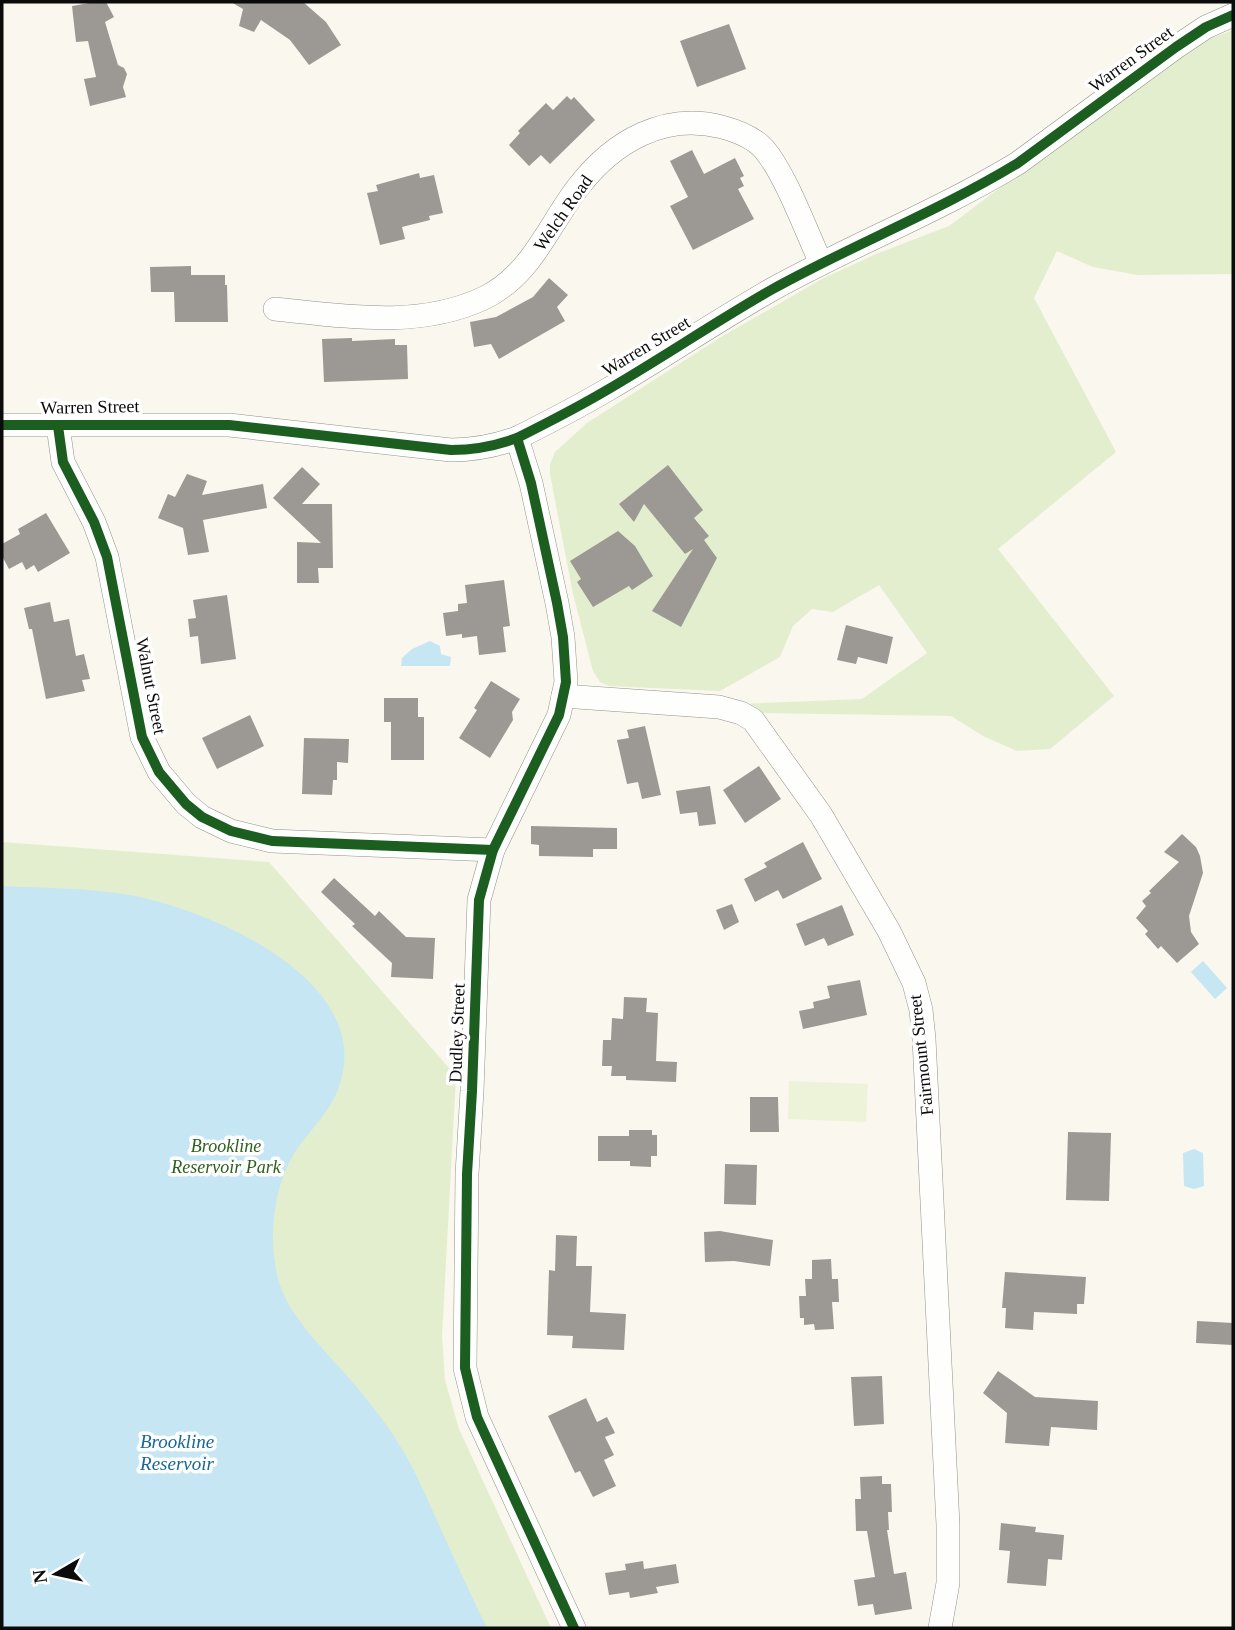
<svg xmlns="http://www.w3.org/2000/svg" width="1235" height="1630" font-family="'Times New Roman',serif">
  <rect width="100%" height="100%" fill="#faf7ee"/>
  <g fill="#e3eece">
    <path d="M1233 30V274L1138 275 1093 267 1057 251 1034 298 1116 452 998 549 1114 696 1050 749 1017 751 983 736 951 716 754 713 740 704 862 699 927 653 879 585 833 612 812 609 793 626 780 657 720 691 609 686 600 682 593 671 573 594 550 474V464L555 452 587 423 721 337 822 279 876 254 949 226 1180 53 1211 38Z"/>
    <path d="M2 842 269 862 456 1076 442 1336 445 1380 459 1429 551 1628H2Z"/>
  </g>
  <path fill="#edf3d8" d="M789 1081 868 1084 866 1122 788 1119Z"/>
  <g fill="#c6e6f3">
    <path d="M430 641 440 646 441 654 451 657 450 666H401L402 658 412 649Z"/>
    <path d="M2 886C46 888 91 888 135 896 213 912 369 978 341 1080 334 1109 311 1128 295 1152 273 1187 267 1241 279 1282 289 1315 318 1343 340 1368 363 1394 385 1420 402 1449 415 1470 425 1494 435 1516 452 1554 469 1591 487 1628H2Z"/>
    <path d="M1203 961 1227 988 1215 999 1191 972Z"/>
    <path d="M1194 1149 1203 1153 1204 1186 1194 1189 1184 1186 1183 1153Z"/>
  </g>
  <g fill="#9c9994">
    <path d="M95 2H106L114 17 105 22 118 65 124 68 127 74 123 87 126 97 90 106 84 79 96 77 88 41 76 42 72 6Z"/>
    <path d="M231 2H303L326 22 341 45 309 65 290 40 261 20 254 32 239 26 243 9Z"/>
    <path d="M729 24 746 69 697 87 680 41Z"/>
    <path d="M567 96 571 100 574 97 595 120 550 164 541 155 529 166 509 145 520 133 518 131 546 103 553 110Z"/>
    <path d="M692 150 704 174 735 158 744 176 740 178 744 186 738 189 754 219 693 250 670 206 688 197 670 161Z"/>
    <path d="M419 173 420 178 434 175 443 213 429 216 430 220 402 227 405 239 380 245 367 193 378 191 376 185Z"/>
    <path d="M191 266V275H225V285H227L228 322H175L174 292H151L150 267Z"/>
    <path d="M549 278 568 295 557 307 565 321 499 359 491 344 474 347 470 322 496 317 533 297Z"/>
    <path d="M352 338V341L395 339V345H407L408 379 324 382 322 339Z"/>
    <path d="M668 465 703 510 694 518 709 536 704 540 717 558 681 627 652 611 693 549 685 554 644 504 634 522 619 504Z"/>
    <path d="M302 467 320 484 302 504H332L333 568H318L319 583H297V542L321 543 273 498Z"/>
    <path d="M187 474 207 481 202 495 263 484 267 508 203 520 209 552 188 555 183 528 158 518 168 494 175 497Z"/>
    <path d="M46 513 70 553 38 572 34 565 26 570 22 562 9 569 2 556V544L20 534 18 529Z"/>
    <path d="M618 531 635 546 653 576 632 590 629 586 593 607 577 582 581 579 570 561Z"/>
    <path d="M504 580 510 626 503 627 506 652 479 655 477 636 462 638V634L446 636 443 613 458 611V604L467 603 465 585Z"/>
    <path d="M227 595 236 659 201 664 198 636 190 637 188 619 196 618 193 600Z"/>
    <path d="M50 602 54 622 69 619 76 656 84 654 90 679 82 680 85 691 46 699 32 629H29L24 608Z"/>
    <path d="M846 625 893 637 887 664 858 657 856 664 837 660Z"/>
    <path d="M491 681 520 699 512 712 513 720 490 758 459 738 477 710 474 708Z"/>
    <path d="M384 698H418V717H424V760H391V722H384Z"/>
    <path d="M250 715 264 746 217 769 202 738Z"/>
    <path d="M645 726 661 795 642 799 638 782 627 784 617 740 629 738 627 730Z"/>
    <path d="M304 738 349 739 348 763 337 762V780H333L332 795 302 794Z"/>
    <path d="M759 766 781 799 745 823 723 790Z"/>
    <path d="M710 786 716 824 699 826 697 812 680 814 676 791Z"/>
    <path d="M531 826 617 828V849H593V857L539 856V845L531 844Z"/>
    <path d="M1182 834 1196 847 1200 856 1203 873 1189 916 1191 932 1199 944 1177 963 1161 946 1158 949 1145 934 1148 931 1136 918 1146 906 1142 901 1151 893 1149 891 1179 862 1164 852Z"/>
    <path d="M803 842 822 879 783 899 778 890 755 902 744 879 767 867 764 863Z"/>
    <path d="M334 878 375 916 379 911 406 937 435 938 433 979 391 977 392 963 352 926 355 924 321 892Z"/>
    <path d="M732 904 739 922 724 930 716 910Z"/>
    <path d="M842 905 854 935 828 946 824 938 805 946 796 924Z"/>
    <path d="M860 980 867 1015 803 1029 799 1011 814 1008 813 1002 830 998 827 986Z"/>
    <path d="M624 997 647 998 646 1012 658 1013 656 1061 677 1062 676 1082 626 1080V1076H611L612 1066H602L603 1040H611L612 1018 623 1019Z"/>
    <path d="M750 1097H778L779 1132H750Z"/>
    <path d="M629 1130H652V1135H657V1156H651V1167L630 1166V1161H598V1136H629Z"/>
    <path d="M1068 1132 1111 1133 1109 1201 1066 1200Z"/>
    <path d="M725 1164 757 1165 756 1205 724 1204Z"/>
    <path d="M720 1231 773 1240 770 1266 734 1261 705 1262 704 1232Z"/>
    <path d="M556 1235 577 1236 576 1266H592L590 1312 626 1314 624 1350 572 1348 573 1336 547 1335 549 1270 555 1271Z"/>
    <path d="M831 1259 832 1279H838L839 1302H832L834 1329 815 1330 814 1324 804 1325V1318H800L799 1296H806L805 1279H812V1260Z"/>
    <path d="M1005 1272 1086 1277 1084 1304H1077V1314L1034 1312 1033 1330 1005 1328 1006 1308H1002Z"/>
    <path d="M1197 1321 1233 1323V1345L1196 1343Z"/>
    <path d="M998 1371 1035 1397 1098 1401 1097 1430 1051 1427 1049 1446 1005 1443 1007 1413 983 1393Z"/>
    <path d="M882 1376 884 1424 854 1426 851 1377Z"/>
    <path d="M586 1398 597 1422 607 1417 615 1433 605 1437 614 1455 604 1460 616 1486 593 1497 580 1471 575 1473 548 1416Z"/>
    <path d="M882 1476V1484H891L892 1512H888L889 1530H887L894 1574 906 1572 912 1609 875 1615 873 1604 858 1606 854 1580 875 1577 867 1531H856L855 1499H861L860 1477Z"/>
    <path d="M1001 1523 1036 1527 1035 1532 1064 1535 1062 1560 1048 1559 1046 1586 1007 1583 1010 1551 999 1550Z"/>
    <path d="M643 1561 644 1569 676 1564 679 1583 656 1587 658 1593 630 1598 629 1592 609 1595 605 1573 626 1570 625 1564Z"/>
  </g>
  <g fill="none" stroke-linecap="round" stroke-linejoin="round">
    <defs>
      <g id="minor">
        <path d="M275 309C344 316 419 329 484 298 532 275 549 224 579 186 614 141 665 112 722 127 737 131 753 137 764 149 786 175 806 231 821 263"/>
        <path d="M2 425H229L451 450C474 450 495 446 517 438 547 423 578 407 607 390 662 358 715 322 771 290 852 245 939 211 1018 163L1176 47 1206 27 1233 15"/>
        <path d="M58 426 63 462 94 522 107 557 142 737 159 772 186 804 202 817 231 831 272 841 493 850"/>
        <path d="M517 438 531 483 557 603 563 637 566 682 559 715 493 850 479 900 472 1091 467 1174 465 1368 477 1417 574 1628"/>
        <path d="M563 696 719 707 741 713 753 720 821 815 889 931 914 983 921 1010 924 1039 948 1525V1583L940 1628"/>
      </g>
    </defs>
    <use href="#minor" stroke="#93918d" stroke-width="24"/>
    <use href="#minor" stroke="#fefefc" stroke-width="23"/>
    <defs>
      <g id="cycleway">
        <path d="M2 425H229L451 450C474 450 495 446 517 438 547 423 578 407 607 390 662 358 715 322 771 290 852 245 939 211 1018 163L1176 47 1206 27 1233 15"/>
        <path d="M58 426 63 462 94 522 107 557 142 737 159 772 186 804 202 817 231 831 272 841 493 850"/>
        <path d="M517 438 531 483 557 603 563 637 566 682 559 715 493 850 479 900 472 1091 467 1174 465 1368 477 1417 574 1628"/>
      </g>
    </defs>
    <use href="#cycleway" stroke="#fff" stroke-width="15"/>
    <use href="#cycleway" stroke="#1b5e20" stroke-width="10"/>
  </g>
  <g text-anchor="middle" stroke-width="7" stroke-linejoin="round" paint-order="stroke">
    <g font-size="18" fill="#0b0b0b" stroke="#fff">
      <text transform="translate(1131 59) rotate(-36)" y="6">Warren Street</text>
      <text transform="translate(563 213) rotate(-55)" y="6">Welch Road</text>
      <text transform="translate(646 346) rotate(-31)" y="6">Warren Street</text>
      <text transform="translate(90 407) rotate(-1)" y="6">Warren Street</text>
      <text transform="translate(151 686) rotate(79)" y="6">Walnut Street</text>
      <text transform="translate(457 1033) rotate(-88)" y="6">Dudley Street</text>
      <text transform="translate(921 1055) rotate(-96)" y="6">Fairmount Street</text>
    </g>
    <g font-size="18" font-style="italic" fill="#2e601d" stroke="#fff">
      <text x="226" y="1152">Brookline<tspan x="226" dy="21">Reservoir Park</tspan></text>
    </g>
    <g font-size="19" font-style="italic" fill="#176799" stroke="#fff">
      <text x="177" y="1448">Brookline<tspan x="177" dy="22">Reservoir</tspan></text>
    </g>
  </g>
  <rect width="1235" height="1630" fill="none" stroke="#0b0b0b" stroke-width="7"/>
  <g transform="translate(56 1574) rotate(261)" stroke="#ffffff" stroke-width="5" paint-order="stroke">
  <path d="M0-5L12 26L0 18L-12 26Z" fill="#0b0b0b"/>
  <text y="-10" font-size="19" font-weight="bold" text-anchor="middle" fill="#0b0b0b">N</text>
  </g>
</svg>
